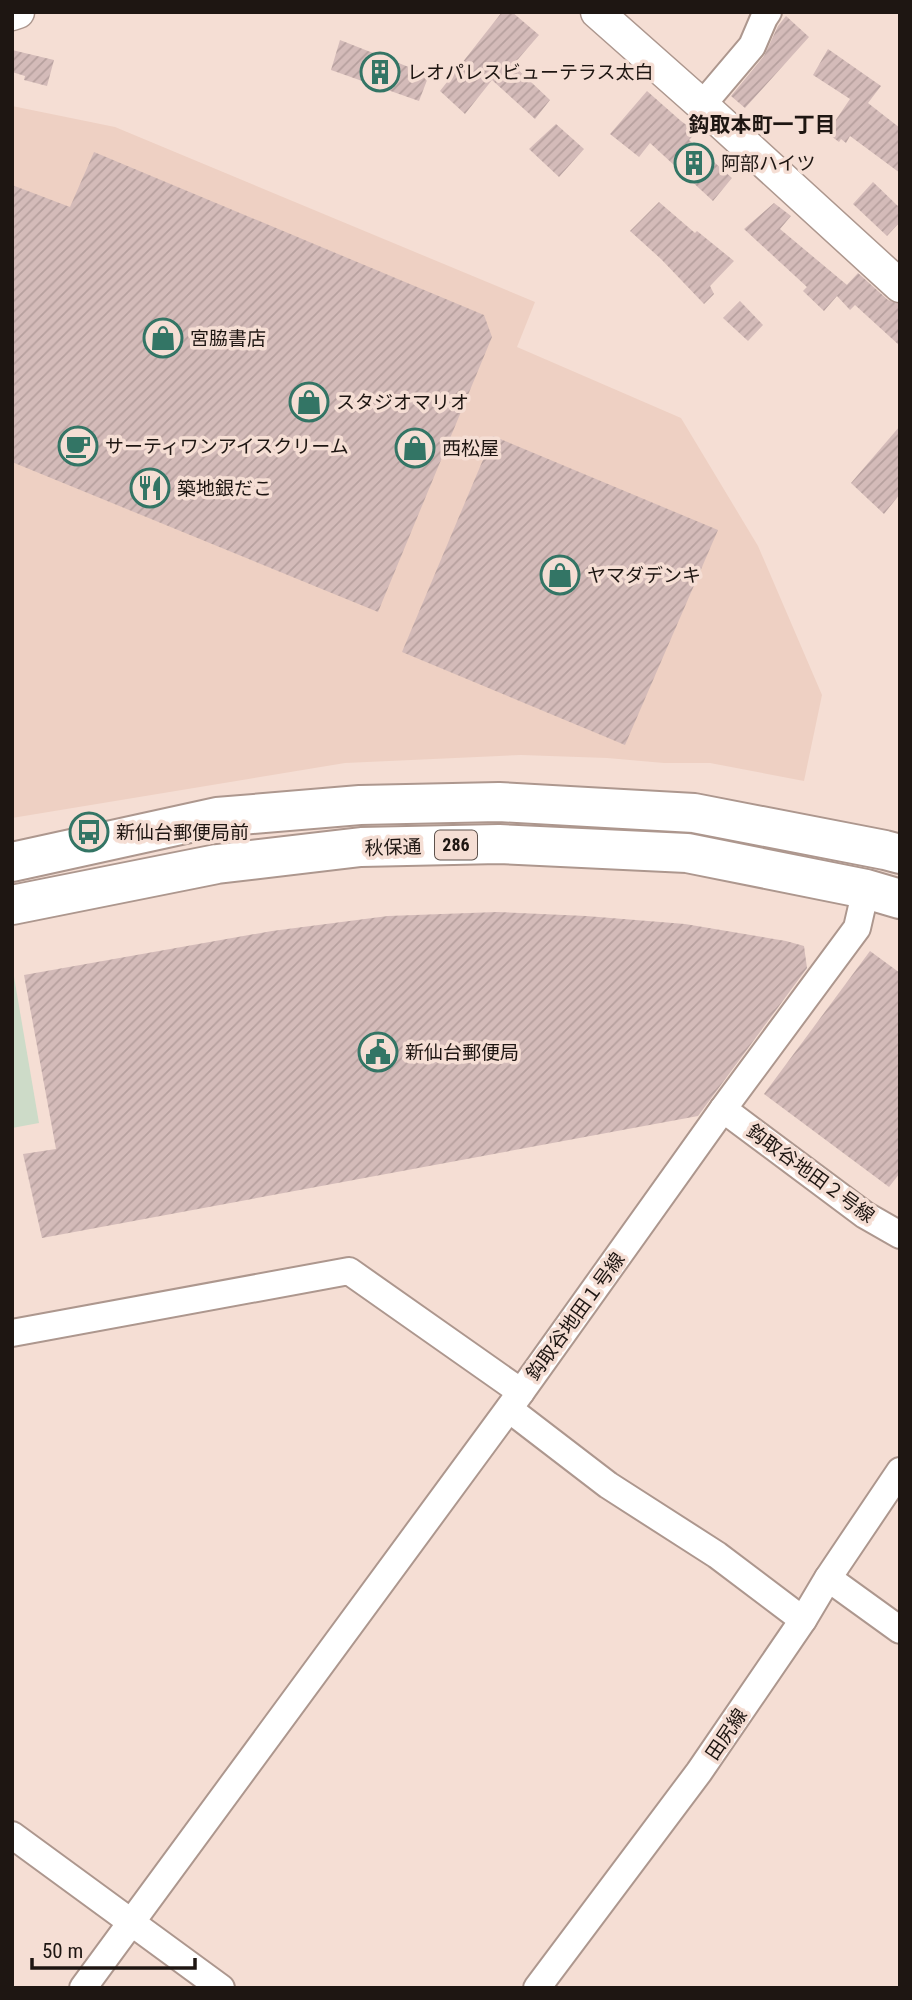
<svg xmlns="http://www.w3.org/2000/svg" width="912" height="2000" font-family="'Roboto Condensed','Noto Sans JP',sans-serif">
  <defs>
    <pattern id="building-hatch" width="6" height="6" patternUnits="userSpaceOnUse" patternTransform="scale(1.75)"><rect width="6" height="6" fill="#d4bbb9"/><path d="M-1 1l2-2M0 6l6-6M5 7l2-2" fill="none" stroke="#b6a09e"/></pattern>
  </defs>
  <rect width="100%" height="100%" fill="#f5ded4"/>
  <path fill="#eed0c3" d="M12 106 115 127 535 302 517 347 681 418 758 546 822 695 804 781 710 763H664L607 758 521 755 345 763 12 818Z"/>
  <path fill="#cddbc8" d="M12 965 39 1123 12 1128Z"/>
  <g fill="url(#building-hatch)">
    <path d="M502 12H512L539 35 513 65 550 100 535 119 492 80 465 114 440 91Z"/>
    <path d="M786 16 809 37 745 108 731 96 764 56 778 26Z"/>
    <path d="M340 40 429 75 419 101 331 70Z"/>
    <path d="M828 49 881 86 868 103 900 128V173L850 136 846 143 841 139 839 142 827 133 850 99 813 75Z"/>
    <path d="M12 50 54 60 47 86 24 80 25 76 12 72Z"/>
    <path d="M647 91 681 121 696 132 689 140 732 178 713 201 650 143 639 157 610 134Z"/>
    <path d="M556 124 584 149 559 177 529 149Z"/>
    <path d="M94 152 484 315 492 337 378 612 12 462V185L70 207Z"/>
    <path d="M873 182 900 208V222L887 236 853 204Z"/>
    <path d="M659 202 695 233 697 231 734 261 710 286 714 294 704 304 661 259 630 231Z"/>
    <path d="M774 203 791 216 780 229 847 285 844 288 858 273 888 300 900 304V346L855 305 850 310 837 296 824 311 803 291 807 287 744 229Z"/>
    <path d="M740 301 763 325 748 341 723 318Z"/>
    <path d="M900 426V494L884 514 851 483Z"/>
    <path d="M493 436 718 530 625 745 402 652Z"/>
    <path d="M497 912 586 916 685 924 786 941 804 946 807 968 698 1116 42 1238 23 1154 56 1149 24 975 272 931 388 916Z"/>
    <path d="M870 951 900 973V1173L889 1187 764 1094Z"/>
  </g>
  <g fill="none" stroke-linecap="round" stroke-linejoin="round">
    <defs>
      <g id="minor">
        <path d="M702 105 752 46 764 18 768 12"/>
        <path d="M723 1109 865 1215 900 1235"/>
        <path d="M12 1333 349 1271 521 1392 723 1109 857 928 866 889"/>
        <path d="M509 1409 608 1485 717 1555 803 1620"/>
        <path d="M828 1578 900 1630"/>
        <path d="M12 1835 221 1988"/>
        <path d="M83 1988 521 1392"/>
        <path d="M537 1988 699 1772 803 1620 828 1578 900 1471"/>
      </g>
      <g id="tertiary">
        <path d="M597 12 702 105 900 286"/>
        <path d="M12 14 18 12"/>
      </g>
      <g id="trunk">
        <path d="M12 862 217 817 360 805 499 802 694 813 885 850 900 854"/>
        <path d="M12 905 217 864 361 847 499 844 687 853 866 889 900 899"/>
      </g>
    </defs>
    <use href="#minor" stroke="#ad978e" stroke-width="30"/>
    <use href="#tertiary" stroke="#ad978e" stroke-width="35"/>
    <use href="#trunk" stroke="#ad978e" stroke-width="42"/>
    <use href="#minor" stroke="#fff" stroke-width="26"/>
    <use href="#tertiary" stroke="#fff" stroke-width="32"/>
    <use href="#trunk" stroke="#fff" stroke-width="38"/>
  </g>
  <defs>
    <symbol id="building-ring" viewBox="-11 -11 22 22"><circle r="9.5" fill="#f5ded4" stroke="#337565" stroke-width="1.5"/><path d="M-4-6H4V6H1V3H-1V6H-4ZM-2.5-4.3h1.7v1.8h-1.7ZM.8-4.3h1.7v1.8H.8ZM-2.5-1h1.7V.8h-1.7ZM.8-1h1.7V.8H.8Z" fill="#337565"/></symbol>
    <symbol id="shop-ring" viewBox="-11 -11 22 22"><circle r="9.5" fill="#f5ded4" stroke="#337565" stroke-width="1.5"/><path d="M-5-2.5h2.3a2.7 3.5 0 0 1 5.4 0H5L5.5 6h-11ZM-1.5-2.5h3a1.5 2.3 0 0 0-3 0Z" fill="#337565"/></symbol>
    <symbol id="cafe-ring" viewBox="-11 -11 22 22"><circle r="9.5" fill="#f5ded4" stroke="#337565" stroke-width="1.5"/><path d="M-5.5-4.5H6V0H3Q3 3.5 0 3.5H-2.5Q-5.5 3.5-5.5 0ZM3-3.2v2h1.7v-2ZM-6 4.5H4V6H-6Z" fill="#337565"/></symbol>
    <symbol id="restaurant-ring" viewBox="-11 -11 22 22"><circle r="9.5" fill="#f5ded4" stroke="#337565" stroke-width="1.5"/><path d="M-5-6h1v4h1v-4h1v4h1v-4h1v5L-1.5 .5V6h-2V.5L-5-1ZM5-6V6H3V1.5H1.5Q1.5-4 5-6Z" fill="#337565"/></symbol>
    <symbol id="bus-ring" viewBox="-11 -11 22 22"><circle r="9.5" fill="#f5ded4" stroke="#337565" stroke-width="1.5"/><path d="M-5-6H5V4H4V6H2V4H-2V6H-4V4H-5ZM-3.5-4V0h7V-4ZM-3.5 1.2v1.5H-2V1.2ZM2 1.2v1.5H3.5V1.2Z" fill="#337565"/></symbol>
    <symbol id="civic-ring" viewBox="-11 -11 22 22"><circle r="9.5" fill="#f5ded4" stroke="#337565" stroke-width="1.5"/><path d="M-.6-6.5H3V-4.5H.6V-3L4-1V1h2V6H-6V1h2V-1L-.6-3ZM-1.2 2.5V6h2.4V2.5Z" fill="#337565"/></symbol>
  </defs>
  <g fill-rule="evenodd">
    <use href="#building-ring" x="358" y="50" width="44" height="44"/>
    <use href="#building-ring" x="672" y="141" width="44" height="44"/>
    <use href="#shop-ring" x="141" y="316" width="44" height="44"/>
    <use href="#shop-ring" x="287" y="380" width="44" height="44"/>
    <use href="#cafe-ring" x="56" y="424" width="44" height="44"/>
    <use href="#shop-ring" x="393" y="426" width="44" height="44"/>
    <use href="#restaurant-ring" x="128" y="466" width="44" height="44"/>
    <use href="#shop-ring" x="538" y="553" width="44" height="44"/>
    <use href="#bus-ring" x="67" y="810" width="44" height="44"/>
    <use href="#civic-ring" x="356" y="1030" width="44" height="44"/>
  </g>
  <g text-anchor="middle" stroke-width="7" stroke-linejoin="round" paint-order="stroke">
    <rect fill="#f5ded4" stroke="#5e524c" stroke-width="2" x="435" y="830.5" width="42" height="29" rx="5"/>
    <g font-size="18" font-weight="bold" fill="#1e1612">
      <text x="456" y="851">286</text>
    </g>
    <g font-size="19" fill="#1e1612" stroke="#f5ded4" text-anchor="start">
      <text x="407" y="79">レオパレスビューテラス太白</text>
      <text x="721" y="170">阿部ハイツ</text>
      <text x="190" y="345">宮脇書店</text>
      <text x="336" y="409">スタジオマリオ</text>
      <text x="105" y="453">サーティワンアイスクリーム</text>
      <text x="442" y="455">西松屋</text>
      <text x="177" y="495">築地銀だこ</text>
      <text x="587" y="582">ヤマダデンキ</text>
      <text x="116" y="839">新仙台郵便局前</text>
      <text x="405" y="1059">新仙台郵便局</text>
    </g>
    <g font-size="19" fill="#1e1612" stroke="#f5ded4">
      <text transform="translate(393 847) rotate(-2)" y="7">秋保通</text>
      <text transform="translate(811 1173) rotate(36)" y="7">鈎取谷地田２号線</text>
      <text transform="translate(575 1316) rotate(-54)" y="7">鈎取谷地田１号線</text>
      <text transform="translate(726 1734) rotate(-56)" y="7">田尻線</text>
    </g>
    <g font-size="21" font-weight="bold" fill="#1e1612" stroke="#f5ded4">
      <text x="762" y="132">鈎取本町一丁目</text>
    </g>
  </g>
  <rect width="912" height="2000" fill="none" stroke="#1e1612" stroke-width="28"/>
  <path d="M32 1958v10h163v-10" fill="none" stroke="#1e1612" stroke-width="3.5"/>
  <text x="42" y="1958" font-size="21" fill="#1e1612" stroke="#f5ded4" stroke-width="5" paint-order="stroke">50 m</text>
</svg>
